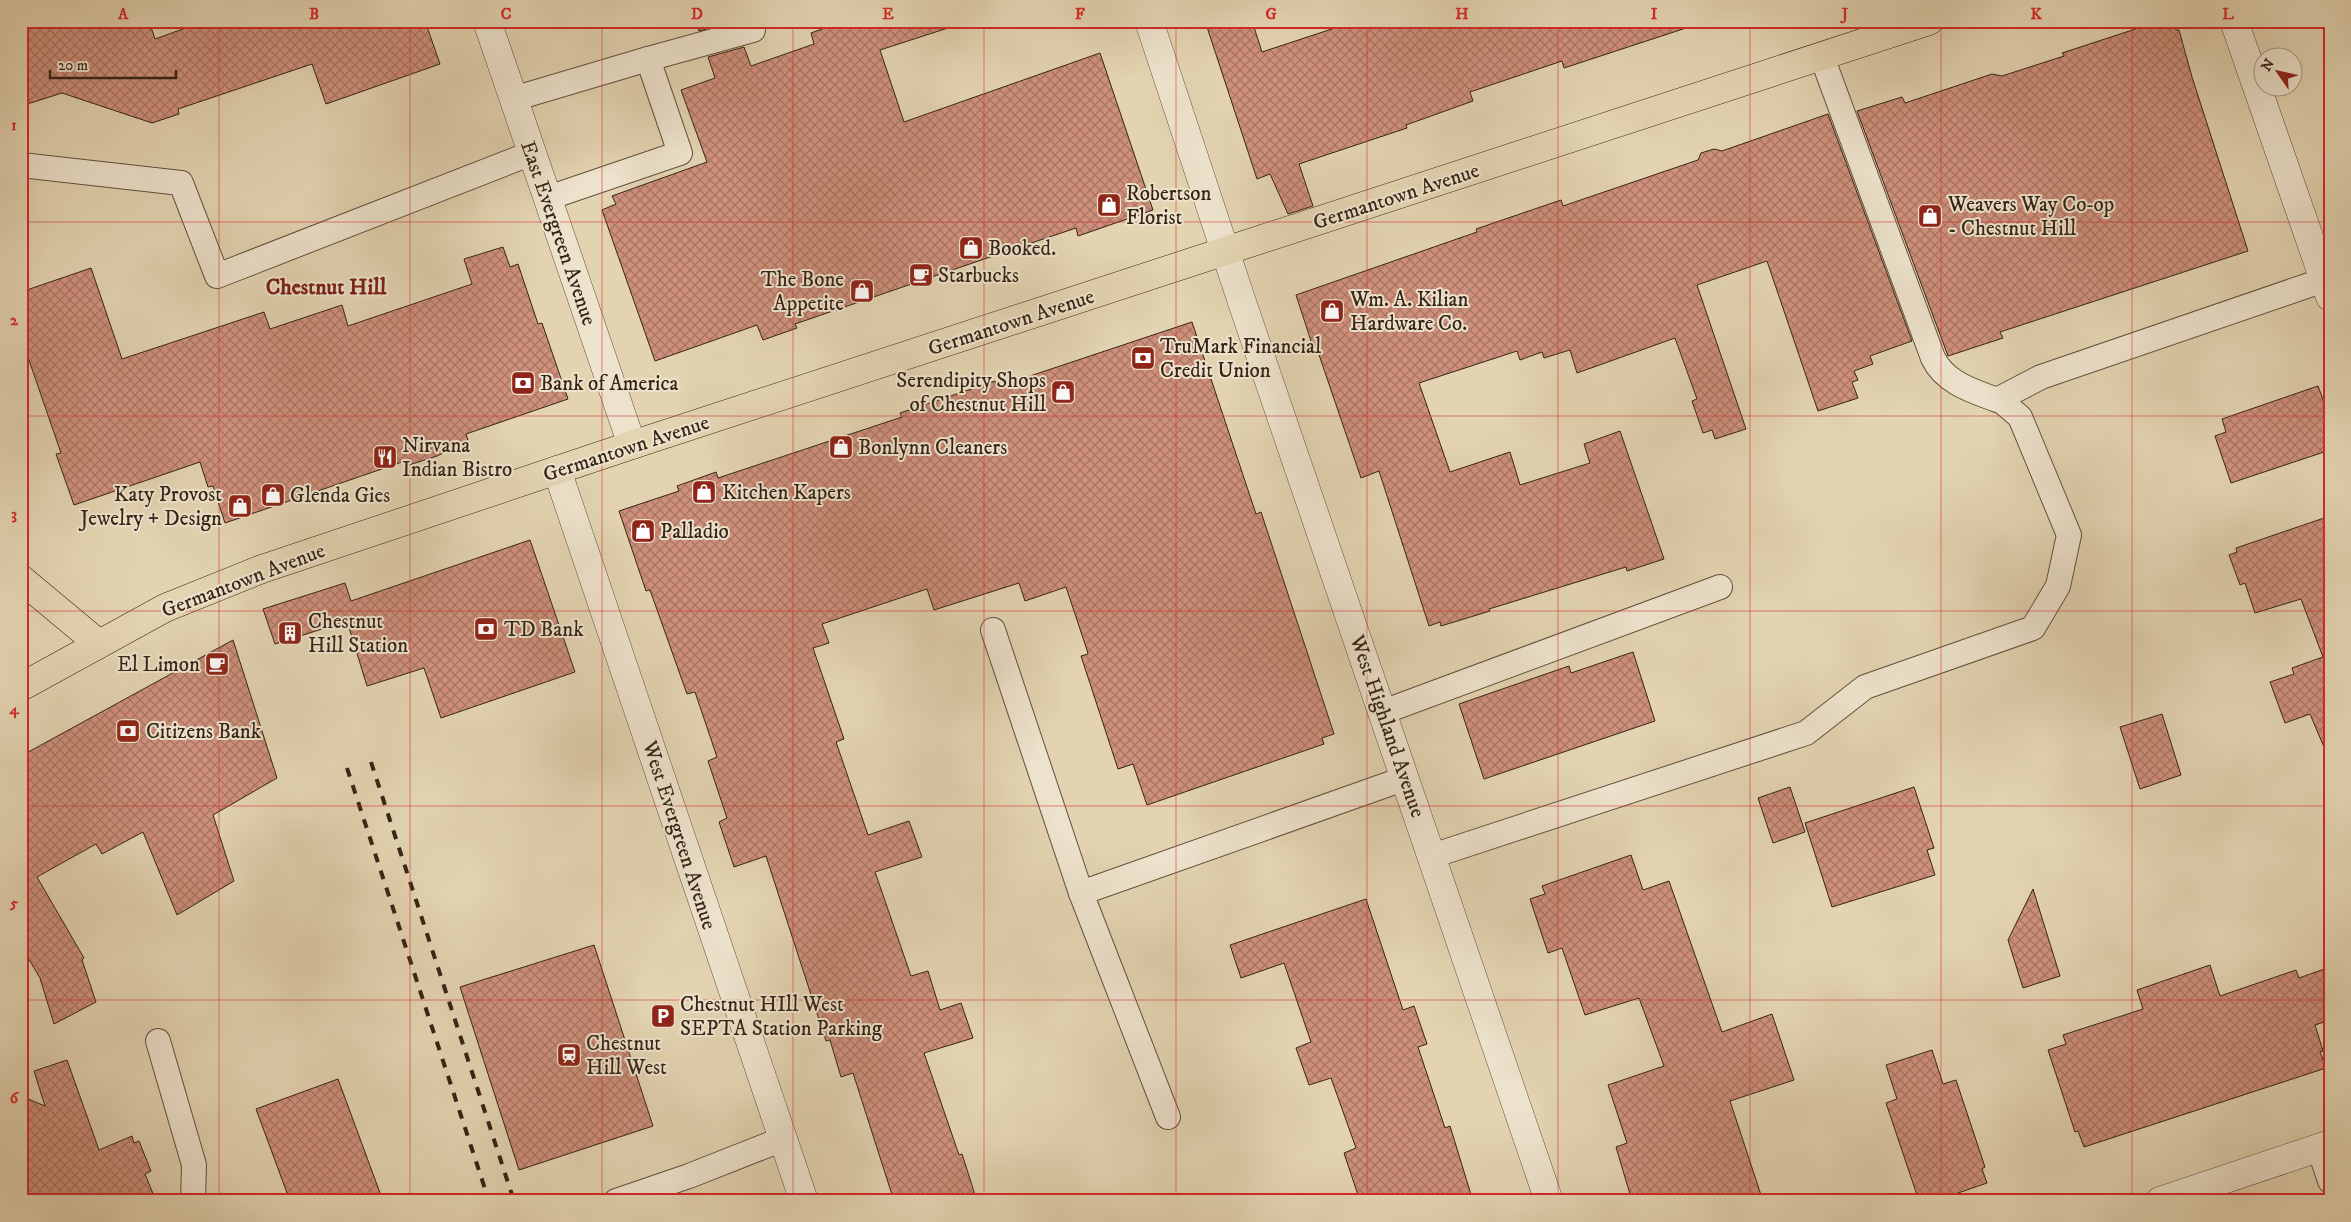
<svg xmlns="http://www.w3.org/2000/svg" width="2351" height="1222" font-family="'IM FELL DW Pica',serif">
  <defs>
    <pattern id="building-cross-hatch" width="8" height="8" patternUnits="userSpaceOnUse" patternTransform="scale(1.25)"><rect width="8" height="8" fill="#cf907b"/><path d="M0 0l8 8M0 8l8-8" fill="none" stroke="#a97564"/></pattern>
  </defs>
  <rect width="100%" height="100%" fill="#e3d3b1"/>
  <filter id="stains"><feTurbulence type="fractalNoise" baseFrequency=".004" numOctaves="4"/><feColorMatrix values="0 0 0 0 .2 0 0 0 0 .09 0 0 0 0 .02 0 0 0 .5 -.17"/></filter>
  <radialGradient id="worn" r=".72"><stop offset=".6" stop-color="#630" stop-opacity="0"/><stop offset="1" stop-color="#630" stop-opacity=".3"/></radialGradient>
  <g fill="url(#building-cross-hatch)" stroke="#362416">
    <path d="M21 21H149L155 39 205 21H425L440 64 326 104 312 64 178 109 179 114 152 123 62 93 21 106Z"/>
    <path d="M696 21H733L699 31Z"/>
    <path d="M844 21H947L948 28 880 50 904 122 1100 53 1153 210 1078 236 1076 228 990 257 795 324 797 328 763 340 757 325 655 361 602 210 616 204 612 196 707 162 681 90 715 78 708 57 744 47 751 66 814 44 811 33Z"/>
    <path d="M1205 21H1252L1262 52 1356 21H1685L1686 28 1564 68 1562 61 1470 92 1473 101 1406 125 1407 128 1299 164 1313 206 1288 214 1270 174 1257 179Z"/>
    <path d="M2160 21H2173L2176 30H2179L2192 77 2248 251 2000 332 2003 338 1948 356 1857 111 1902 97 1905 103 1992 74 2002 76 2064 56 2062 53Z"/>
    <path d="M1828 114 1912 341 1870 356 1873 364 1854 371 1858 380 1852 382 1858 398 1818 411 1767 261 1697 285 1746 429 1715 439 1712 430 1703 433 1692 401 1697 399 1675 338 1577 373 1570 350 1544 358 1542 352 1520 360 1517 351 1419 383 1450 472 1510 452 1520 485 1590 463 1584 444 1620 431 1664 559 1627 571 1626 567 1489 609 1490 611 1441 626 1440 622 1429 626 1379 471 1361 478 1315 343 1312 344 1296 295 1477 232 1476 229 1561 200 1563 206 1698 160 1701 153 1714 149 1722 151Z"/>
    <path d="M503 247 510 267 518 264 538 324 542 323 568 399 466 434 468 440 446 447 448 451 437 456 406 466 405 461 225 523 213 486 208 487 200 462 74 505 56 454 61 453 21 337V292L91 268 122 359 264 312 270 329 342 305 348 326 472 284 464 259Z"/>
    <path d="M1192 322 1256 514 1261 512 1334 734 1322 738 1324 744 1147 805 1133 764 1118 769 1081 656 1088 654 1087 650 1066 587 1025 601 1019 583 934 610 927 589 822 624 829 643 813 648 844 739 836 742 868 835 909 821 922 857 875 872 911 976 928 971 940 1010 961 1003 973 1038 924 1053 959 1155 962 1154 977 1201H894L853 1073 841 1077 830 1040 826 1041 766 856 734 867 719 822 727 818 708 761 717 757 695 692 687 694 650 590 646 591 619 511 679 491 677 486 716 472 718 478 902 417 900 413 995 381 997 387Z"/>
    <path d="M2318 386 2330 418V450L2231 483 2215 436 2226 432 2222 419Z"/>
    <path d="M2330 516V759H2329L2310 714 2285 723 2270 682 2294 674 2292 668 2323 657 2301 599 2255 613 2245 583 2240 585 2229 555 2237 552 2236 548Z"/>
    <path d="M530 540 575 672 441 718 424 668 367 686 347 621 275 644 263 609 345 583 351 601Z"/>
    <path d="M233 640 277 778 213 815 234 881 177 915 143 832 102 854 96 844 37 877 84 958 82 960 96 1002 54 1024 40 978 21 946V756Z"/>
    <path d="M1633 652 1655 721 1484 779 1459 704 1569 666 1571 673Z"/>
    <path d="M2162 714 2181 775 2140 789 2120 727Z"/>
    <path d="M1790 787 1805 832 1773 843 1758 798Z"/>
    <path d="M1914 787 1934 848 1927 850 1935 875 1832 907 1805 823Z"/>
    <path d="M1631 855 1643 890 1669 881 1722 1032 1772 1014 1794 1080 1730 1101 1763 1201H1632L1616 1147 1627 1143 1608 1085 1664 1066 1639 998 1585 1015 1562 948 1548 953 1530 899 1545 894 1542 886Z"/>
    <path d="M2033 889 2060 976 2023 988 2008 940Z"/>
    <path d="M1366 899 1403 1010 1414 1006 1427 1044 1418 1047 1445 1128 1450 1126 1473 1201H1360L1344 1153 1356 1148 1331 1078 1309 1085 1296 1048 1311 1042 1284 963 1241 978 1230 945Z"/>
    <path d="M594 945 653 1126 519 1170 460 987Z"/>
    <path d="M2210 965 2220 996 2296 970 2299 978 2330 967V1020L2315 1025 2323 1051 2320 1052 2326 1068 2084 1147 2078 1131 2075 1132 2048 1050 2066 1044 2063 1035 2143 1009 2137 990Z"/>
    <path d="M1932 1050 1943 1084 1956 1080 1985 1167 1982 1169 1987 1183 1935 1201H1919L1886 1103 1897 1099 1886 1065Z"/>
    <path d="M67 1060 99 1150 132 1136 134 1143 139 1141 151 1171 145 1174 156 1201H21V1096L45 1106 34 1071Z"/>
    <path d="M338 1079 383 1201H290L256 1109Z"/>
  </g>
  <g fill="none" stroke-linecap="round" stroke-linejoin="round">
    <defs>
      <g id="lane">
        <path d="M1822 57 1933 358C1945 383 1973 391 1997 400L2041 377 2324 280"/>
        <path d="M648 59 753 30"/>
        <path d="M513 99 648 59 680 153 548 198"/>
        <path d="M21 165 181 183 217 276 532 153"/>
        <path d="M993 630 1081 893 1406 778"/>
        <path d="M1383 712 1720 587"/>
        <path d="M1432 856 1806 733 1865 687 2033 628 2058 586 2069 535 2020 417 1999 399"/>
        <path d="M1081 893 1168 1117"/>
        <path d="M158 1041 194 1165 193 1201"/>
        <path d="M2319 1148 2330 1181"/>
        <path d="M616 1201 689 1176 783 1139"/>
      </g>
      <g id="street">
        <path d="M487 21 632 445"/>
        <path d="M1149 21 1243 305 1549 1201"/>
        <path d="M2234 21 2330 297"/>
        <path d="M557 470 804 1201"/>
        <path d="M2160 1201 2330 1144"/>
      </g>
      <g id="primary">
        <path d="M21 579 99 644"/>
        <path d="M21 687 165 608 262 569 632 445 1929 21"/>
      </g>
    </defs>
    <use href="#lane" stroke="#61503d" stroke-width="26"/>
    <use href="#street" stroke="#61503d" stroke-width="29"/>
    <use href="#primary" stroke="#362416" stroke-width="29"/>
    <use href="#lane" stroke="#ede2cc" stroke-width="24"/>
    <use href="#street" stroke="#ede2cc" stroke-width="28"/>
    <use href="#primary" stroke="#e3d3b1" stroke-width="28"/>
    <g stroke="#362416" stroke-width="4" stroke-dasharray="9 9" stroke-linecap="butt">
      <path d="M371 762 514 1201"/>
      <path d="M347 768 489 1201"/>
    </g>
  </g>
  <path fill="none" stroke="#d62828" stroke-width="1" stroke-opacity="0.55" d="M219 21V1201M410 21V1201M602 21V1201M793 21V1201M984 21V1201M1176 21V1201M1367 21V1201M1558 21V1201M1750 21V1201M1941 21V1201M2132 21V1201M21 222H2330M21 416H2330M21 611H2330M21 806H2330M21 1000H2330"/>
  <defs>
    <symbol id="shop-square" viewBox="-11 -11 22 22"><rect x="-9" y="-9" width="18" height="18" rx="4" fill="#8f2418" stroke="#ede2cc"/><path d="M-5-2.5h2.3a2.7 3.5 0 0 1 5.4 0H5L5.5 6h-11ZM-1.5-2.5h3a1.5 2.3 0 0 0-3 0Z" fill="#fff"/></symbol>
    <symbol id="cafe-square" viewBox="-11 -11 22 22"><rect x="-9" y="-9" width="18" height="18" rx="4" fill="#8f2418" stroke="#ede2cc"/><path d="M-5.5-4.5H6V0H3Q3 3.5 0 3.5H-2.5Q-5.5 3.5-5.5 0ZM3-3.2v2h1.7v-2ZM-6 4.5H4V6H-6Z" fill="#fff"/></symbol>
    <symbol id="bank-square" viewBox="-11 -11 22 22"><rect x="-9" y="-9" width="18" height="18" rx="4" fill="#8f2418" stroke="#ede2cc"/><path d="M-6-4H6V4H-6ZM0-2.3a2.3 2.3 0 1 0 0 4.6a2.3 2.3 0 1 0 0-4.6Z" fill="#fff"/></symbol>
    <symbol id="restaurant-square" viewBox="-11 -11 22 22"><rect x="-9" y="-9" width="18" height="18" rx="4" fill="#8f2418" stroke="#ede2cc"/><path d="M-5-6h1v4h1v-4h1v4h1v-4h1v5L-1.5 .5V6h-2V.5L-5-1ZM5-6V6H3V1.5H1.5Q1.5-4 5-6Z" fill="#fff"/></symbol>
    <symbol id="building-square" viewBox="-11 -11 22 22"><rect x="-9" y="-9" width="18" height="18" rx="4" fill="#8f2418" stroke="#ede2cc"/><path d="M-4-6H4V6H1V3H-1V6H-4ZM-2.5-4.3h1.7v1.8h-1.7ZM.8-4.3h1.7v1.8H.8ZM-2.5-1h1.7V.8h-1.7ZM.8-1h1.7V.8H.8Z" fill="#fff"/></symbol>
    <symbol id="parking-square" viewBox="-11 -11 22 22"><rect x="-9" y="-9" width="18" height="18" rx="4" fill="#8f2418" stroke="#ede2cc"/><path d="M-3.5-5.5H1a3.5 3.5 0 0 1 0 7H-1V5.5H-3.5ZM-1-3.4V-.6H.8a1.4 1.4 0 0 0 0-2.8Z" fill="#fff"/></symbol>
    <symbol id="station-square" viewBox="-11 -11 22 22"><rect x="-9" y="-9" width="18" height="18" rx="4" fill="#8f2418" stroke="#ede2cc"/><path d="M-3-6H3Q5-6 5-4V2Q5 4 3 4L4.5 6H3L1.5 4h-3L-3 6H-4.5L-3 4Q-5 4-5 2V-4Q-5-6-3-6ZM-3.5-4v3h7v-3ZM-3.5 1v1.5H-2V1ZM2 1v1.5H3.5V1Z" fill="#fff"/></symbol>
  </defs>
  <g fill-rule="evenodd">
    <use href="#shop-square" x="1095" y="191" width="28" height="28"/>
    <use href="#shop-square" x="1916" y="202" width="28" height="28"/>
    <use href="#shop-square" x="957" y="234" width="28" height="28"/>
    <use href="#cafe-square" x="907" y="261" width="28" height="28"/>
    <use href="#shop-square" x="848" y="277" width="28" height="28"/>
    <use href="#shop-square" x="1318" y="297" width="28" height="28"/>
    <use href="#bank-square" x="1129" y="344" width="28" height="28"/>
    <use href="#bank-square" x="509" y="369" width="28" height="28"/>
    <use href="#shop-square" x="1049" y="378" width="28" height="28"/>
    <use href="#shop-square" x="827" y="433" width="28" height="28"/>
    <use href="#restaurant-square" x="371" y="443" width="28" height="28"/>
    <use href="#shop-square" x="690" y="478" width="28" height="28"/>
    <use href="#shop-square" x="259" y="481" width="28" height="28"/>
    <use href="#shop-square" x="226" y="492" width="28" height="28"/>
    <use href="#shop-square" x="629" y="517" width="28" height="28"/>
    <use href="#bank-square" x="472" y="615" width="28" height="28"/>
    <use href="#building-square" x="276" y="619" width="28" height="28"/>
    <use href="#cafe-square" x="203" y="650" width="28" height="28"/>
    <use href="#bank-square" x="114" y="717" width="28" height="28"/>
    <use href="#parking-square" x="649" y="1002" width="28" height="28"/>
    <use href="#station-square" x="555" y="1041" width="28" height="28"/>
  </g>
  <g text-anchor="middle" stroke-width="4" stroke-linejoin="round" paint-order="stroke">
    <g font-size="21" fill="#362416" stroke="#ede2cc" text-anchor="start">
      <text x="1126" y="200">Robertson<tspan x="1126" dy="24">Florist</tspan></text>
      <text x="1948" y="211">Weavers Way Co‑op<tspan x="1948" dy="24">- Chestnut Hill</tspan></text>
      <text x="988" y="255">Booked.</text>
      <text x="938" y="282">Starbucks</text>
      <text x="844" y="286" text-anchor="end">The Bone<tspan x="844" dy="24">Appetite</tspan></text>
      <text x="1350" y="306">Wm. A. Kilian<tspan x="1350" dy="24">Hardware Co.</tspan></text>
      <text x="1160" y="353">TruMark Financial<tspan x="1160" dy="24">Credit Union</tspan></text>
      <text x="1046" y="387" text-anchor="end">Serendipity Shops<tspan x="1046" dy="24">of Chestnut Hill</tspan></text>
      <text x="540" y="390">Bank of America</text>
      <text x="402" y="452">Nirvana<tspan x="402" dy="24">Indian Bistro</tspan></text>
      <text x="858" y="454">Bonlynn Cleaners</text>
      <text x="722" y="499">Kitchen Kapers</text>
      <text x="222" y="501" text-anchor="end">Katy Provost<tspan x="222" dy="24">Jewelry + Design</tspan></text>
      <text x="290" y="502">Glenda Gies</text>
      <text x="660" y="538">Palladio</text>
      <text x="308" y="628">Chestnut<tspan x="308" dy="24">Hill Station</tspan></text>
      <text x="504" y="636">TD Bank</text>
      <text x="200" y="671" text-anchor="end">El Limon</text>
      <text x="146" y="738">Citizens Bank</text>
      <text x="680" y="1011">Chestnut HIll West<tspan x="680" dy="24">SEPTA Station Parking</tspan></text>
      <text x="586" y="1050">Chestnut<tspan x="586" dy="24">Hill West</tspan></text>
    </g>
    <g font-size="21" fill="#362416" stroke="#ede2cc">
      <text transform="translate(1396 196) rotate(-18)" y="7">Germantown Avenue</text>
      <text transform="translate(559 233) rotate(71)" y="7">East Evergreen Avenue</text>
      <text transform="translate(1011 322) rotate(-18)" y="7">Germantown Avenue</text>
      <text transform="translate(626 448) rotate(-18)" y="7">Germantown Avenue</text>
      <text transform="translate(243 580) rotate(-21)" y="7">Germantown Avenue</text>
      <text transform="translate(1388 726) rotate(71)" y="7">West Highland Avenue</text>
      <text transform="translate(680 835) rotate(72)" y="7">West Evergreen Avenue</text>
    </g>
    <g font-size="22" font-weight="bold" fill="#7a1f14" stroke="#ede2cc">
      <text x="326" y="294">Chestnut Hill</text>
    </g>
  </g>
  <rect width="2351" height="1222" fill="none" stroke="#e3d3b1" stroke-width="55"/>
  <g transform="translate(2278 72) rotate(304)"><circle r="24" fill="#ede2cc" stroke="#a49683"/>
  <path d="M0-4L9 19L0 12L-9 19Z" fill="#8f2418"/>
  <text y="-8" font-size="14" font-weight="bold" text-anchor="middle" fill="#362416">N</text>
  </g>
  <path d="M50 70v8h126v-8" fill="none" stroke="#362416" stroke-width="2.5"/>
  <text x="58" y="70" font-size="15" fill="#362416" stroke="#ede2cc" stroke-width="4" paint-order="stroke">20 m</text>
  <rect x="28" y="28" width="2296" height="1166" fill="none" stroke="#d62828" stroke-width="2"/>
  <g font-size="16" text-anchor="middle" font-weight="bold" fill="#d62828">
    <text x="123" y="19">A</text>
    <text x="314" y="19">B</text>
    <text x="506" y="19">C</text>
    <text x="697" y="19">D</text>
    <text x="888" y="19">E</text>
    <text x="1080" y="19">F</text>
    <text x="1271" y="19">G</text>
    <text x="1462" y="19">H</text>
    <text x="1654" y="19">I</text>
    <text x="1845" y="19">J</text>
    <text x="2036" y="19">K</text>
    <text x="2228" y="19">L</text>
    <text x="14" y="130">1</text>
    <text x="14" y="325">2</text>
    <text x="14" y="519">3</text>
    <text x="14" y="714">4</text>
    <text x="14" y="908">5</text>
    <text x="14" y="1103">6</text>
  </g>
  <rect width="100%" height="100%" filter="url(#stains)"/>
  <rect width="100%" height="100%" fill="url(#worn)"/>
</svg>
